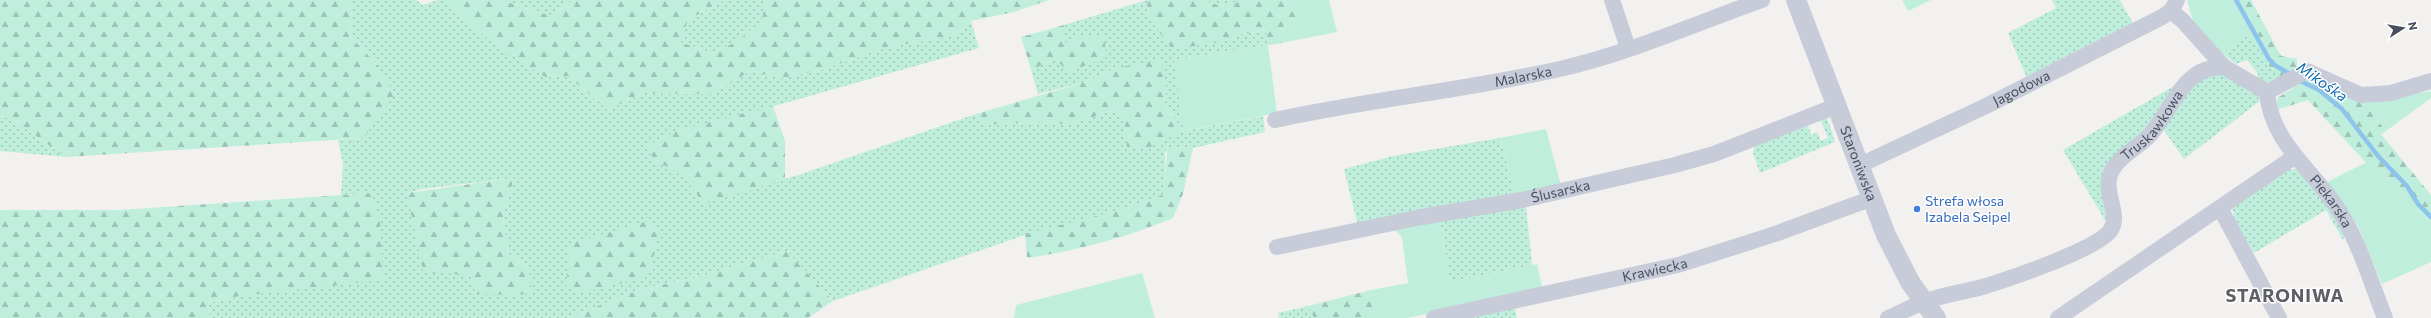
<svg xmlns="http://www.w3.org/2000/svg" width="2431" height="318" font-family="Commissioner,sans-serif">
  <defs>
    <pattern id="grass-dots" width="8" height="8" patternUnits="userSpaceOnUse"><rect width="8" height="8" fill="#bfefdc"/><path d="M2 2h.1M6 6h.1" fill="none" stroke="#9dc4b6" stroke-width="1.8" stroke-linecap="round"/></pattern>
    <pattern id="forest-firs" width="22" height="20" patternUnits="userSpaceOnUse"><rect width="22" height="20" fill="#bfefdc"/><path d="M5 1l3.5 6h-7zM16 11l3.5 6h-7z" fill="#9dc4b6"/></pattern>
  </defs>
  <rect width="100%" height="100%" fill="#f3f1f0"/>
  <g fill="url(#grass-dots)" fill-rule="evenodd">
    <path d="M350 0H416L423 5 437 0H448L462 17 545 77 568 76 608 110 642 93 713 94 750 71 782 78 821 70 885 48 956 35 971 21 979 48 743 115 678 130 655 162C683 171 687 181 704 203L798 175 976 114 981 125 1046 122 1069 125 1117 109 1125 126 1127 150 1183 131 1165 105 1166 82 1116 68 1085 82 1038 94 1031 70 1055 59 1079 37 1064 44V25L1147 0 1148 17 1223 42 1237 35 1266 30 1268 45 1174 60 1184 131 1263 116 1265 132 1193 148 1167 147 1165 154 1166 194 1128 208 1025 235 833 301 787 251 695 278 641 289 568 318H210L208 303 240 296 371 193 341 195 343 164 338 140 364 138 377 65 350 36 352 19ZM514 178 503 215 508 253 529 268 477 294 471 275 407 193 422 189Z"/>
    <path d="M501 0H573L551 16Z"/>
    <path d="M724 0H765L762 21 736 42 712 53 679 42 688 20Z"/>
    <path d="M1203 0H1252L1218 5Z"/>
    <path d="M2052 0H2120L2134 25 2028 81 2008 33 2056 8Z"/>
    <path d="M2250 34 2282 78 2264 83 2256 81 2258 74 2247 60 2236 64 2222 53Z"/>
    <path d="M2223 71 2257 93 2260 101 2184 159 2163 129 2196 79Z"/>
    <path d="M2181 82 2148 132 2106 165 2108 225 2063 150Z"/>
    <path d="M0 116 12 119 66 157 0 151Z"/>
    <path d="M1827 117 1835 142 1760 173 1753 153 1755 145 1808 126 1812 135 1817 132 1821 141 1828 138 1820 119Z"/>
    <path d="M1500 138 1516 195 1358 226 1344 169 1393 156Z"/>
    <path d="M2297 169 2327 204 2346 232 2343 240 2326 210 2254 253 2235 221 2232 207 2285 170Z"/>
    <path d="M1526 206 1532 265 1450 282 1440 220Z"/>
    <path d="M1308 306 1314 318H1279L1278 313Z"/>
    <path d="M1515 308 1517 318H1462Z"/>
  </g>
  <g fill="url(#forest-firs)">
    <path d="M0 0H350L352 19 350 36 377 65 395 94 364 138 66 157 12 119 0 116Z"/>
    <path d="M448 0H501L551 16 573 0H724L688 20 680 42 712 53 736 42 762 21 765 0H1049L1014 12 971 21 956 35 885 48 821 70 782 78 750 71 713 94 642 93 608 110 568 76 545 77 491 42 462 17Z"/>
    <path d="M1147 0H1203L1218 5 1252 0H1284L1297 16 1279 30 1281 43 1268 45 1266 30 1237 35 1223 42 1172 49 1148 17Z"/>
    <path d="M2233 0H2251L2281 56 2297 59V69L2282 78 2272 70 2250 34 2253 32Z"/>
    <path d="M1064 25V43L1079 37H1104L1107 57 1069 72 1055 59 1031 70 1021 37Z"/>
    <path d="M1161 60 1166 82 1165 105 1183 131 1150 147 1127 150 1125 126 1117 109 1069 125 1046 122 981 125 976 114 1085 82 1116 68Z"/>
    <path d="M2309 78 2374 100V116L2386 131 2381 134 2431 195V222L2395 194 2308 100 2276 110 2277 98Z"/>
    <path d="M773 106 785 141V179L704 204C687 181 683 171 655 162L646 146 678 130Z"/>
    <path d="M1167 147 1193 148 1183 194 1173 218C1128 237 1076 251 1027 258L1025 234 1128 208 1165 194Z"/>
    <path d="M514 178 503 215 508 253 529 268 532 293 518 295 477 294 471 275 423 272 407 193Z"/>
    <path d="M371 193 380 221 383 280 240 296 208 303 210 318H0V210H120Z"/>
    <path d="M648 221 659 234 648 277 580 293 566 287 570 244Z"/>
    <path d="M787 251 833 301 808 318H568L641 289 695 278Z"/>
    <path d="M1371 290 1374 318H1314L1308 306Z"/>
  </g>
  <g fill="#bfefdc">
    <path d="M1284 0H1329L1337 32 1281 43 1279 30 1297 16Z"/>
    <path d="M1902 0H1931L1908 11Z"/>
    <path d="M2187 0H2233L2253 32 2222 53 2193 21Z"/>
    <path d="M1268 45 1277 113 1183 131 1174 60Z"/>
    <path d="M2431 91V98L2386 131 2374 116V100Z"/>
    <path d="M1546 129 1561 186 1516 195 1500 138Z"/>
    <path d="M2367 162 2395 194 2431 222V262L2382 284 2358 226 2327 182Z"/>
    <path d="M1440 220 1450 282 1537 264 1543 290 1407 318H1374L1371 290 1408 283 1402 238 1393 227Z"/>
    <path d="M1142 273 1155 318H1014L1016 305Z"/>
  </g>
  <g fill="none" stroke-linecap="round" stroke-linejoin="round">
    <g stroke="#8dc4ec" stroke-width="4.5">
      <path d="M2236 0 2269 59 2276 66 2292 75"/>
      <path d="M2298 80 2319 90 2342 109 2378 156 2407 186 2418 204 2431 217"/>
    </g>
    <g stroke="#c7ccd8" stroke-width="16">
      <path d="M1612 0 1628 48"/>
      <path d="M2171 11 2183 21 2224 67"/>
      <path id="s1" d="M2267 92C2271 146 2318 173 2343 217 2361 248 2372 285 2385 318"/>
      <path id="s2" d="M1275 120C1371 99 1469 90 1564 68 1632 52 1697 23 1762 0"/>
      <path id="s3" d="M1858 166 1986 106 2162 17 2171 11 2177 0"/>
      <path d="M2220 208 2279 318"/>
      <path id="s4" d="M1277 247 1422 217 1522 200 1675 165 1714 154 1836 106"/>
      <path id="s5" d="M1434 318 1678 265 1775 234 1870 199"/>
      <path id="s6" d="M1888 318C1904 311 1919 303 1936 298 1952 293 1969 291 1986 286 2011 278 2095 250 2110 231 2122 215 2103 193 2110 175 2116 158 2136 149 2148 137 2165 120 2177 88 2193 77 2202 69 2212 67 2224 67L2267 92 2307 71 2361 95 2391 93 2431 81"/>
      <path d="M2058 318 2294 157"/>
    </g>
    <path stroke="#c7ccd8" stroke-width="20" id="s7" d="M1796 0 1886 235 1910 282 1936 318"/>
  </g>
  <circle fill="#3f7fe0" stroke="#fff" stroke-width="1.5" cx="1917" cy="209" r="4"/>
  <g text-anchor="middle" stroke-width="3" stroke-linejoin="round" paint-order="stroke">
    <g font-size="14" fill="#484f5e" stroke="#fff">
      <text dy="5" stroke="none"><textPath href="#s2" startOffset="252">Malarska</textPath></text>
      <text dy="5" stroke="none"><textPath href="#s3" startOffset="181">Jagodowa</textPath></text>
      <text dy="5" stroke="none"><textPath href="#s6" startOffset="363">Truskawkowa</textPath></text>
      <text dy="5" stroke="none"><textPath href="#s7" startOffset="175">Staroniwska</textPath></text>
      <text dy="5" stroke="none"><textPath href="#s4" startOffset="289">Ślusarska</textPath></text>
      <text dy="5" stroke="none"><textPath href="#s1" startOffset="129">Piekarska</textPath></text>
      <text dy="5" stroke="none"><textPath href="#s5" startOffset="226">Krawiecka</textPath></text>
    </g>
    <g font-size="14" fill="#366cbe" stroke="#fff" text-anchor="start">
      <text x="1925" y="206">Strefa włosa<tspan x="1925" dy="16">Izabela Seipel</tspan></text>
    </g>
    <g font-size="15" font-style="italic" fill="#0d69ac" stroke="#fff">
      <text transform="translate(2322 82) rotate(35)" y="5">Mikośka</text>
    </g>
    <g font-size="18" font-weight="bold" letter-spacing="1" fill="#5d5f65" stroke="#fff">
      <text x="2285" y="302">STARONIWA</text>
    </g>
  </g>
  <g transform="translate(2403 28) rotate(78)" stroke="#ffffff" stroke-width="3" paint-order="stroke">
  <path d="M0-3L7 15L0 10L-7 15Z" fill="#484f5e"/>
  <text y="-6" font-size="11" font-weight="bold" text-anchor="middle" fill="#484f5e">N</text>
  </g>
</svg>
